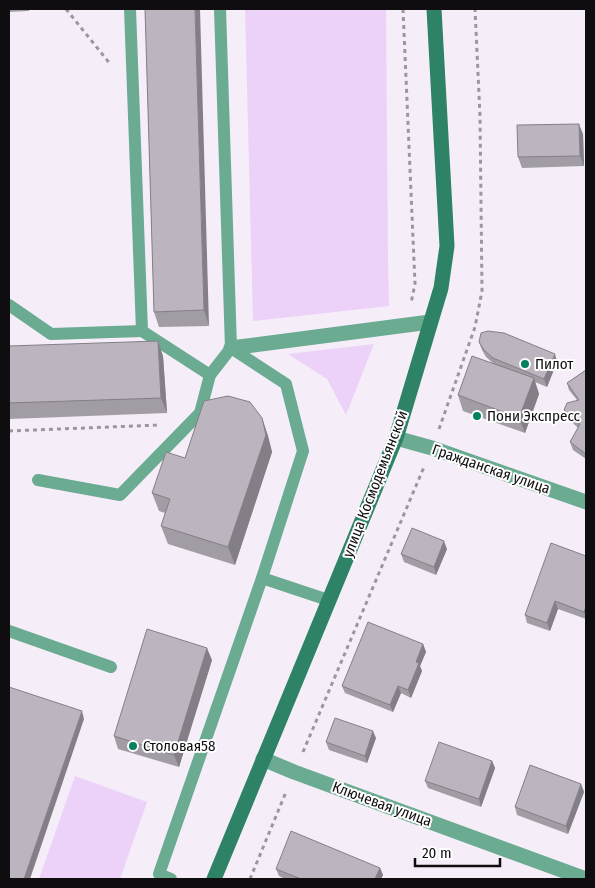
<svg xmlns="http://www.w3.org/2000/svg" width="595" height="888" font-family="'Fira Sans Condensed',sans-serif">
  <rect width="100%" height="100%" fill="#f5eef9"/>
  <g fill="#ecd2f9">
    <path d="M245 9H386L388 260 389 306 253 321Z"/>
    <path d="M374 344 346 415 327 379 288 354Z"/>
    <path d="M75 776 147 802 120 879H39Z"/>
  </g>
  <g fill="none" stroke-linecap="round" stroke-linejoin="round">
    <g stroke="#9c979f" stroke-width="3" stroke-dasharray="4 4" stroke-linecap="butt">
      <path d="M66 9 111 65"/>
      <path d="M403 9 415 284 411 303"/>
      <path d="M439 429 475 327 482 291 480 116 475 9"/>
      <path d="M9 431 160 425"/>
      <path d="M303 752 424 467"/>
      <path d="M250 879 286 792"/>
    </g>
    <g stroke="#6aab91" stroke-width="12">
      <path d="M130 9 142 331 210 375"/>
      <path d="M9 305 51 334 142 331"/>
      <path d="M231 348 286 384 303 451 262 578 328 600"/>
      <path d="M38 480 120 495 200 413 210 375 231 348 220 9"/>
      <path d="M9 631 111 667"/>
      <path d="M171 879 159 874 262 578"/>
    </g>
    <g stroke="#6aab91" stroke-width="15">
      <path d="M231 348 430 322"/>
      <path d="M396 438 432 448 586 502"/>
      <path d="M263 759 294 772 586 879"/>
    </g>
    <path stroke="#2e8366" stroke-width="15" d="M214 879 396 438 441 288 447 246 434 9"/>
  </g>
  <g fill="#a29ca5">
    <path d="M9 9H29V11L9 12Z"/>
    <path d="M145 9 209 326 159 327 154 312Z"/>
    <path d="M583 134 584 166 522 168 518 157Z"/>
    <path d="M479 342 557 362 547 387 535 382 539 394 525 433 463 411 458 395 494 364 486 357 482 350Z"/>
    <path d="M9 346 163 356 167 413 9 419Z"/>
    <path d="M586 370V459L573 450 570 442 578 428 567 417 564 410 577 400 569 390 567 383Z"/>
    <path d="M262 418 268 436 272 452 235 565 168 544 161 526 165 513 159 511 152 493 185 458Z"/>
    <path d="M447 549 436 575 404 562 401 554Z"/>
    <path d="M586 556V619L558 609 550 631 527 623 525 615Z"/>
    <path d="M423 644 426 652 420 666 422 671 411 698 401 693 393 712 345 693 342 686Z"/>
    <path d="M212 660 179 767 118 749 114 736Z"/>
    <path d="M376 738 367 763 329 750 326 742Z"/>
    <path d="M492 761 495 768 481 807 428 788 425 781Z"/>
    <path d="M581 784 584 792 568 834 517 815 515 807Z"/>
    <path d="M380 868 383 875 381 879H285L279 876 276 869Z"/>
  </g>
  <g fill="#847f86">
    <path d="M195 9H200L209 326 204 310Z"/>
    <path d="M579 124 583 134 584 166 580 156Z"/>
    <path d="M158 341 163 356 167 413 161 398Z"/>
    <path d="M555 354 557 362 547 387 544 379Z"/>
    <path d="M534 378 539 394 525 433 519 418Z"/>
    <path d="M262 418 268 436 272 452 235 565 228 547Z"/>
    <path d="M444 541 447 549 436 575 434 567Z"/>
    <path d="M555 601 558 609 550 631 547 623Z"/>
    <path d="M586 607V617L584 612Z"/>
    <path d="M423 644 426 652 420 666 422 671 411 698 408 690 416 662Z"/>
    <path d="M207 648 212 660 179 767 174 755Z"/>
    <path d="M398 686 401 693 393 712 390 705Z"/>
    <path d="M82 711 84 719 30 879H24Z"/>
    <path d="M373 731 376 738 367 763 365 756Z"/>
    <path d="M492 761 495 768 481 807 479 799Z"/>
    <path d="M581 784 584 792 568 834 566 826Z"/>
    <path d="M380 868 383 875 381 879H375Z"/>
  </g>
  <g fill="#bcb5c0" stroke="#847f86">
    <path d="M145 9H195L204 310 154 312Z"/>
    <path d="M579 124 580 156 518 157 517 125Z"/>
    <path d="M488 331 504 333 555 354 544 379 493 358 484 350 479 342 481 333Z"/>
    <path d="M158 341 161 398 9 403V346Z"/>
    <path d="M472 356 534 378 519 418 458 395Z"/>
    <path d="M586 370V454L570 442 580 424 564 410 567 403 579 400 567 383Z"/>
    <path d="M228 396 250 402 262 418 266 435 228 547 161 526 170 499 152 493 166 452 185 458 204 401Z"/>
    <path d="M412 528 444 541 434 567 401 554Z"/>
    <path d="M551 543 586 556V607L584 612 555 601 547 623 525 615Z"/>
    <path d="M368 622 423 644 416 662 419 663 408 690 398 686 390 705 342 686Z"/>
    <path d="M147 629 207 648 174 755 114 736Z"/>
    <path d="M9 687 82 711 24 879H9Z"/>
    <path d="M335 718 373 731 365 756 326 742Z"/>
    <path d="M439 742 492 761 479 799 425 781Z"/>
    <path d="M530 765 581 784 566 826 515 807Z"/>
    <path d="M291 831 380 868 375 879H301L276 869Z"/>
  </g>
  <g fill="#06805e" stroke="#fefefe" stroke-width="2">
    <circle cx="525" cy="364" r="5"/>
    <circle cx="477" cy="416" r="5"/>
    <circle cx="133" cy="746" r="5"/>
  </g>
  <g text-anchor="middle" stroke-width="4" stroke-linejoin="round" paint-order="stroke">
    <g font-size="15" fill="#100d11" stroke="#fefefe" text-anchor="start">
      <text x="535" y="369">Пилот</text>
      <text x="487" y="421">Пони Экспресс</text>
      <text x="143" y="751">Столовая58</text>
    </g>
    <g font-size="15" fill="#100d11" stroke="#fefefe">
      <text transform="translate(491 469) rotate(19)" y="5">Гражданская улица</text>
      <text transform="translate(375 484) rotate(-69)" y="5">улица Космодемьянской</text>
      <text transform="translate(382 804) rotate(20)" y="5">Ключевая улица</text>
    </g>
  </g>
  <rect width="595" height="888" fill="none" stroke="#100d11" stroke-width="20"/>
  <path d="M415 858v8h85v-8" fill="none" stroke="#100d11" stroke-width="2.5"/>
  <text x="422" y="858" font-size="15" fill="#100d11" stroke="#fefefe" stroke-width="4" paint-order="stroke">20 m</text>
</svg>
